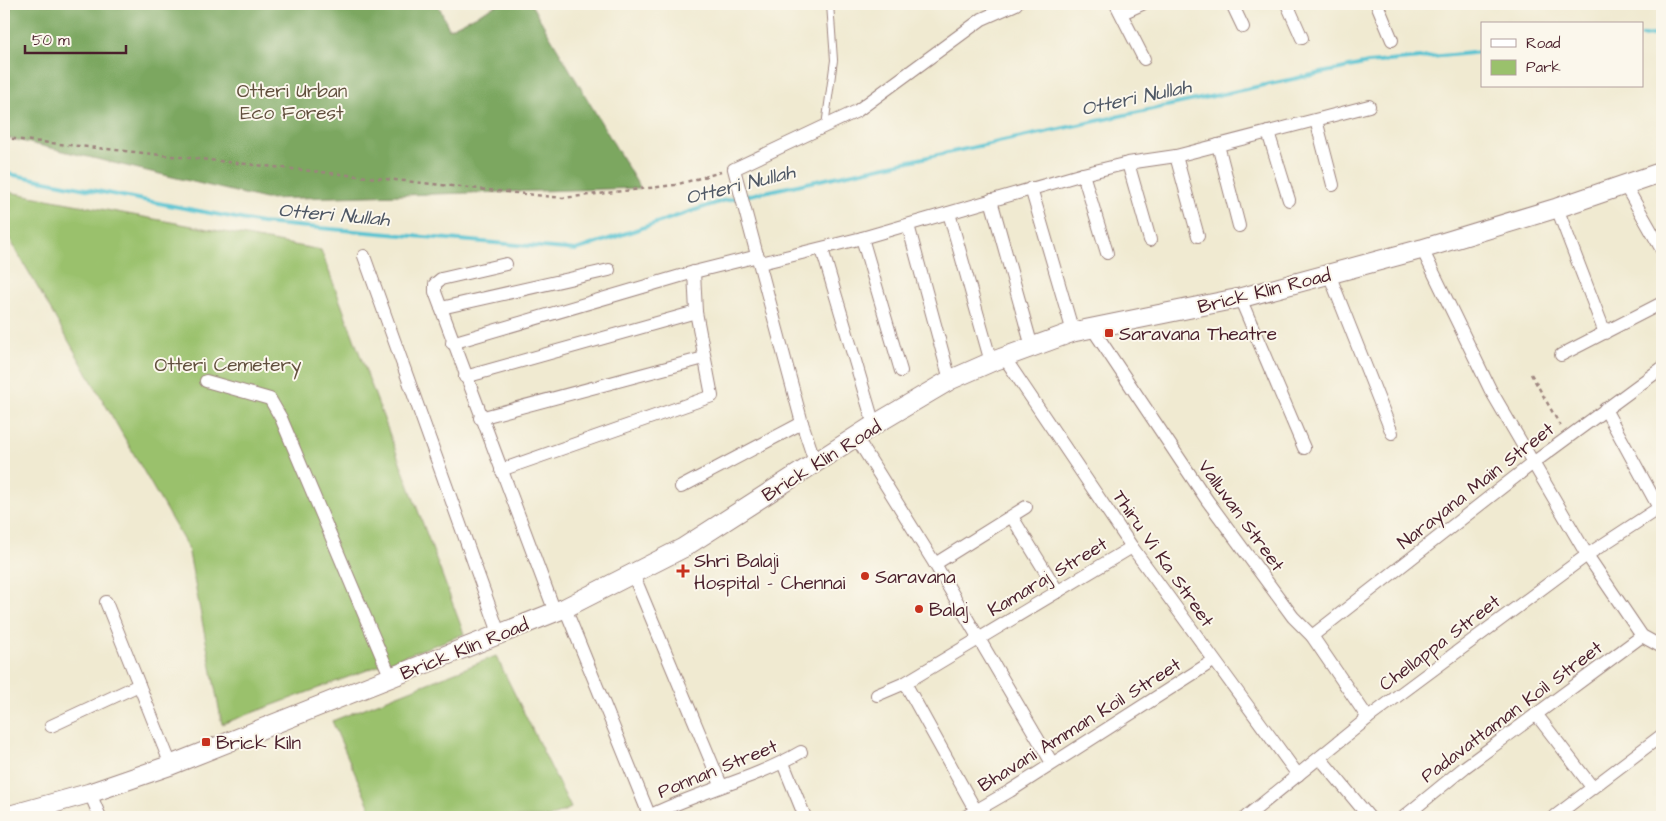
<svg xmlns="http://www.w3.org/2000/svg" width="1666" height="821" font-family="'Architects Daughter',sans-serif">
  <rect width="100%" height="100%" fill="#fbf7ec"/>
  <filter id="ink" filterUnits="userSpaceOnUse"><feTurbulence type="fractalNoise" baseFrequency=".02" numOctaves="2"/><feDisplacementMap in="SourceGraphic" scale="10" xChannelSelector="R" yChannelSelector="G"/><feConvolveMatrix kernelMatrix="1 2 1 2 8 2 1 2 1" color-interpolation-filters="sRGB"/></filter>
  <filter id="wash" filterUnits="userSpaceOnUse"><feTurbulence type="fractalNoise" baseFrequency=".0096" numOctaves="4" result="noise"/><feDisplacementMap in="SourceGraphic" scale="20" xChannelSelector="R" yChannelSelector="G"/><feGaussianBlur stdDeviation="1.12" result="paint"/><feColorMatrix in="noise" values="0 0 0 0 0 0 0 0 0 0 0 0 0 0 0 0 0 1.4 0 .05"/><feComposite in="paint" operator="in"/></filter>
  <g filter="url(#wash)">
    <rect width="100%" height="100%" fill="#f0ead1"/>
    <g fill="#9ac16c" stroke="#72704c">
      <path d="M4 4H13L4 24Z"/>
      <path d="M4 191 321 250 464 634 222 724 188 548 4 229Z"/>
      <path d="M496 656 571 808 550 817H374L332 721Z"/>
    </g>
    <path fill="#7ba760" stroke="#626346" d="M13 4H438L449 29 499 4H531L640 188 265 199 4 137V24Z"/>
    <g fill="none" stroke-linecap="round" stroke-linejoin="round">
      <g stroke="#58c3d1" stroke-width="4">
        <path d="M1642 36 1662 34"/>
        <path d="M4 173 261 223 576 250 722 201 1368 63 1482 52"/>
      </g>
    </g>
  </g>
  <g filter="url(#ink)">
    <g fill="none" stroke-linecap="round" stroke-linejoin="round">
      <defs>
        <path id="lane" d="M825 126 834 60 830 4"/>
        <g id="street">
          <path d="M1116 4 1144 59"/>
          <path d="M1232 4 1243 27"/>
          <path d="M1287 4 1302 38"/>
          <path d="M1377 4 1392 40"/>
          <path d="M1122 13 1142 4"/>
          <path d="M1316 120 1333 185"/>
          <path d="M1268 132 1289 200"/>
          <path d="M1218 145 1239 226"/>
          <path d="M1176 156 1198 236"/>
          <path d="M1128 163 1150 240"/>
          <path d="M1083 174 1107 253"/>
          <path d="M1625 185 1662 250"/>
          <path d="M1031 188 1073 332"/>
          <path d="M991 200 1032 347"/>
          <path d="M1557 208 1605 333"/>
          <path d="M949 213 991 362"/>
          <path d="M908 225 950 380"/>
          <path d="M862 238 901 371"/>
          <path d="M822 249 874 425"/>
          <path d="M1422 249 1490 389 1587 555 1642 636 1662 647"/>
          <path d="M364 256 499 633"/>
          <path d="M761 263 862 238 1083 174 1128 163 1176 156 1369 106"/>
          <path d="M506 264 441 279 435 284V292L555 612"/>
          <path d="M1329 274 1392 433"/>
          <path d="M1240 298 1304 448"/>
          <path d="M441 308 609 270"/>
          <path d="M1092 328 1207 500 1293 617 1312 636 1368 718"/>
          <path d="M452 343 694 272 758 256"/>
          <path d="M1561 355 1662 303"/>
          <path d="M1004 357 1132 547 1298 775"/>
          <path d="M465 377 696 312"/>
          <path d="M206 381 270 399 281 418 391 678"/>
          <path d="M1605 409 1659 508"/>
          <path d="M480 418 704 358"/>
          <path d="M856 437 935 564 1052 763"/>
          <path d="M815 462 802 423 734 169 857 111 982 19 1016 4"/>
          <path d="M501 470 712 396 696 312 694 272"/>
          <path d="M681 487 802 423"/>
          <path d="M1012 517 1058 592"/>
          <path d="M935 564 1026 507"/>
          <path d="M633 574 721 785"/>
          <path d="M106 602 171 765"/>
          <path d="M565 608 650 817"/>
          <path d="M1312 636 1533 463 1662 368"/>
          <path d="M905 683 976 811"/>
          <path d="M877 695 905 683 1132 547"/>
          <path d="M1536 714 1592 787"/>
          <path d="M51 726 139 685"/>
          <path d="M1320 758 1369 817"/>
          <path d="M783 763 805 817"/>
          <path d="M90 793 100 817"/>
          <path d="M647 817C696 792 753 780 801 752"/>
          <path d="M965 817 1010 791 1213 661"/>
          <path d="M1246 817 1368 718 1587 555 1662 506"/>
          <path d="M1404 817 1465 767 1642 636"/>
          <path d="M1554 817 1662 735"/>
        </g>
        <path id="primary" d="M4 817 90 793 171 765 565 608 683 548 874 425 950 380 991 362 1073 332 1240 298 1422 249 1557 208 1662 172"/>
      </defs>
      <use href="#lane" stroke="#9d847e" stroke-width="8"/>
      <use href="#street" stroke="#9d847e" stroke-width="14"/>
      <use href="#primary" stroke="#9d847e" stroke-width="21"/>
      <g stroke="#9d847e" stroke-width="2.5" stroke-dasharray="4 4" stroke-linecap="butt">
        <path d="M4 138 563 198 675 185 721 172"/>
        <path d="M1531 374 1561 427"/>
      </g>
      <use href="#lane" stroke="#fff" stroke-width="6"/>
      <use href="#street" stroke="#fff" stroke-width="12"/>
      <use href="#primary" stroke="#fff" stroke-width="19"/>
    </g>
  </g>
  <g fill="#c8321e" stroke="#fbf7ec" stroke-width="2">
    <rect x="1104" y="328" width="10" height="10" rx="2.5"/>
    <path d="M680.5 563.5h5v5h5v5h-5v5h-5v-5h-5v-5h5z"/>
    <circle cx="865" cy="576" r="5"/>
    <circle cx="919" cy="609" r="5"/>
    <rect x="201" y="737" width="10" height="10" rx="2.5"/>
  </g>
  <g text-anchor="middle" stroke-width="4" stroke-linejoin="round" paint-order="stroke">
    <g font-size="19" fill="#62503e" stroke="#fbf7ec">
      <text x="292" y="97">Otteri Urban<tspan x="292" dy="22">Eco Forest</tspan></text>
      <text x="228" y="371">Otteri Cemetery</text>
    </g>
    <g font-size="19" fill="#4a1f2b" stroke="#fbf7ec">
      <text transform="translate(1264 290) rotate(-14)" y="7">Brick Klin Road</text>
      <text transform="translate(821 460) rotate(-32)" y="7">Brick Klin Road</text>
      <text transform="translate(1475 485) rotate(-38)" y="7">Narayana Main Street</text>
      <text transform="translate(1242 515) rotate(54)" y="7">Valluvan Street</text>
      <text transform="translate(1164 558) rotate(55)" y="7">Thiru Vi Ka Street</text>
      <text transform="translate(1047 576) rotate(-31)" y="7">Kamaraj Street</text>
      <text transform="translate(1439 642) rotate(-37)" y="7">Chellappa Street</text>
      <text transform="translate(464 648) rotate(-22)" y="7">Brick Klin Road</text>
      <text transform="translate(1511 711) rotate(-37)" y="7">Padavattaman Koil Street</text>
      <text transform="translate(1079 724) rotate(-32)" y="7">Bhavani Amman Koil Street</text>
      <text transform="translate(717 768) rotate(-22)" y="7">Ponnan Street</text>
    </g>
    <g font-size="19" fill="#4a1f2b" stroke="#fbf7ec" text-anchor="start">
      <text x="1119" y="340">Saravana Theatre</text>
      <text x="694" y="567">Shri Balaji<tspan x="694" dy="22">Hospital - Chennai</tspan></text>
      <text x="875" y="583">Saravana</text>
      <text x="929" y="616">Balaj</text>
      <text x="216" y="749">Brick Kiln</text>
    </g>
    <g font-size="20" font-style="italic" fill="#4f5865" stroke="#fbf7ec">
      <text transform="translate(1136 97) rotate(-12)" y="7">Otteri Nullah</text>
      <text transform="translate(740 184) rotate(-14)" y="7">Otteri Nullah</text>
      <text transform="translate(334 214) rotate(5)" y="7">Otteri Nullah</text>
    </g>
  </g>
  <rect width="1666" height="821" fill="none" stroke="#fbf7ec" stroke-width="20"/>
  <rect x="1481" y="22" width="162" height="65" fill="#fbf7ec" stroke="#b4a19f"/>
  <rect x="1491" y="39" width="25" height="8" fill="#ffffff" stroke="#b4a19f"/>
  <text x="1526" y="48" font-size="15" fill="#4a1f2b">Road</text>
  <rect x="1491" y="60" width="25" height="15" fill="#9ac16c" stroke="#b4a19f"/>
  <text x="1526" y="72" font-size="15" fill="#4a1f2b">Park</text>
  <path d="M25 45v8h101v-8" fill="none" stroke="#4a1f2b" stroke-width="2.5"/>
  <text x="32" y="45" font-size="15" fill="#4a1f2b" stroke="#fbf7ec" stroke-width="4" paint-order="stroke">50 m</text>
</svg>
